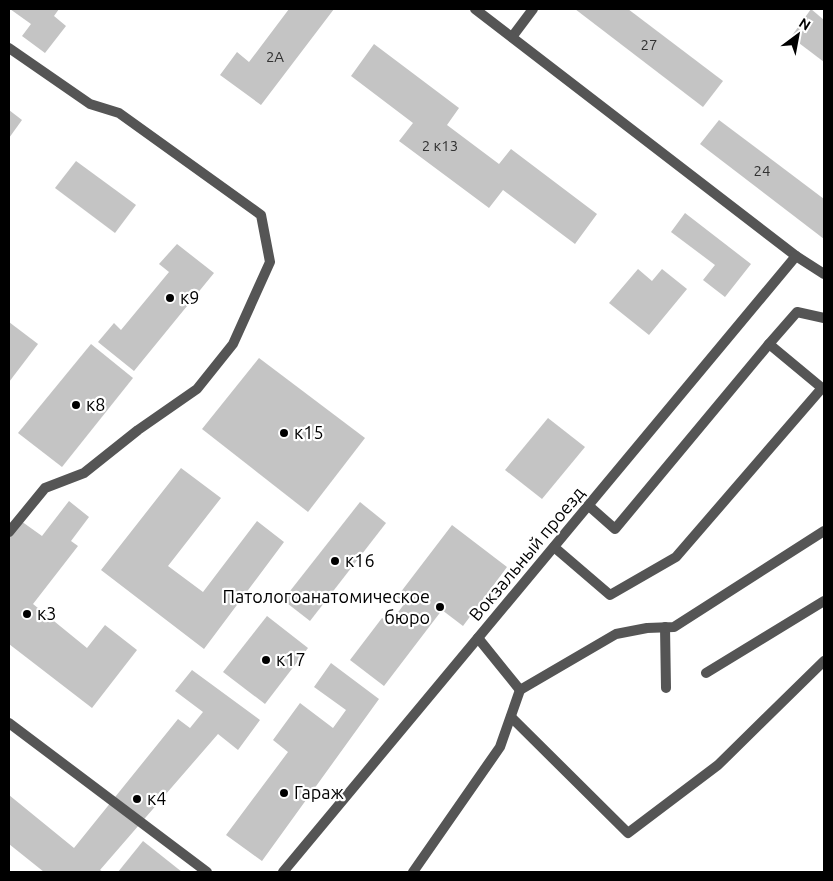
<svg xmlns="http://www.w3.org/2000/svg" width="833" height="881" font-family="Ubuntu,sans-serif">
  <rect width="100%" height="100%" fill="#fff"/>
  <g fill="#c4c4c4">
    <path d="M10 9H59L54 16 66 26 45 53 22 36 31 24Z"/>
    <path d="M289 9H334L261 105 220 75 237 52 249 62Z"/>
    <path d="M575 9H628L723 81 703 107Z"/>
    <path d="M811 9 824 20V62L791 37Z"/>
    <path d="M374 44 459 108 447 125 499 164 511 149 597 214 575 244 503 190 489 208 399 141 413 123 351 76Z"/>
    <path d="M9 110 22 120 9 138Z"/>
    <path d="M719 120 824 199V239L700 144Z"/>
    <path d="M76 161 136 205 115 233 55 188Z"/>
    <path d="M685 213 751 264 725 297 703 280 715 265 671 232Z"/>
    <path d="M177 244 214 273 134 371 98 342 114 323 121 330 169 272 159 264Z"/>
    <path d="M638 269 652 281 662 269 687 289 649 335 609 303Z"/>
    <path d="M9 322 38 344 9 382Z"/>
    <path d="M91 344 133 378 62 467 18 433Z"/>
    <path d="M259 358 365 438 308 512 202 429Z"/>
    <path d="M548 418 585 447 542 499 505 470Z"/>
    <path d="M181 468 221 498 168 566 203 592 257 521 284 542 204 649 101 570Z"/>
    <path d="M69 501 89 517 71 541 78 546 33 604 87 648 105 625 137 650 92 708 9 644V537L21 521 42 536Z"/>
    <path d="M360 502 386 523 310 621 283 600Z"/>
    <path d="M452 525 507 567 463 626 442 610 384 686 350 660 382 618 390 623 405 603 397 597Z"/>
    <path d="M267 616 308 648 265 704 223 672Z"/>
    <path d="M331 663 379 699 262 861 226 835 288 752 273 740 300 703 333 728 346 710 314 687Z"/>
    <path d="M192 670 260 720 238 750 218 734 100 870 103 872H44L9 844V795L74 848 178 719 190 728 203 712 175 691Z"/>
    <path d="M143 841 182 872H118Z"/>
  </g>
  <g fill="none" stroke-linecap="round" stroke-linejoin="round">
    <g stroke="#555" stroke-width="10">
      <path d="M512 37 533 9"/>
      <path d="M9 48 90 104 119 113 261 215 270 262 233 344 197 389 138 430 84 473 45 488 9 532"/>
      <path d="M589 506 615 529 769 344"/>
      <path d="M554 547 610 595 676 557 822 388 769 344 797 312 824 318"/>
      <path d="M665 627 666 688"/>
      <path d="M478 638 520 690 616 634 647 628 674 627 824 531"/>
      <path d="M706 673 824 601"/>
      <path d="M511 717 628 833 718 765 824 661"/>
      <path d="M9 723 207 872"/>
      <path d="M413 872 500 747 520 690"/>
    </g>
    <path stroke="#555" stroke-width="10" d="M475 9 796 256"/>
    <path stroke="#555" stroke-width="10" d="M283 872 796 256 824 274"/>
  </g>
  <g fill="#000" stroke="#fff" stroke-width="2">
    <circle cx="170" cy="298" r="5"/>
    <circle cx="76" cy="405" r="5"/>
    <circle cx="284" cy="433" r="5"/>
    <circle cx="335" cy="561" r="5"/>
    <circle cx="440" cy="607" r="5"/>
    <circle cx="27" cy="614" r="5"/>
    <circle cx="266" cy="660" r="5"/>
    <circle cx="284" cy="793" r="5"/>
    <circle cx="137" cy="799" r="5"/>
  </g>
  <g text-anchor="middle" stroke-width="4.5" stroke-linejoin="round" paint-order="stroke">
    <g font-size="15" fill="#313131">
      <text x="649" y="50">27</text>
      <text x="275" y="62">2А</text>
      <text x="440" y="151">2 к13</text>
      <text x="762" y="176">24</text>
    </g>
    <g font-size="18" fill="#000" stroke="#fff" text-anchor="start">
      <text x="180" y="304">к9</text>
      <text x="86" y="411">к8</text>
      <text x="294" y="439">к15</text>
      <text x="345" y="567">к16</text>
      <text x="430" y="603" text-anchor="end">Патологоанатомическое<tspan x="430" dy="21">бюро</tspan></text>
      <text x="37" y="620">к3</text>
      <text x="276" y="666">к17</text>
      <text x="294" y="799">Гараж</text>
      <text x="147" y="805">к4</text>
    </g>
    <g font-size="18" fill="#000" stroke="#fff">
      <text transform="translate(527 554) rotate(-50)" y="6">Вокзальный проезд</text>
    </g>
  </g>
  <rect width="833" height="881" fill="none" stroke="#000000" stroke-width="20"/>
  <g transform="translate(798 35) rotate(32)" stroke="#ffffff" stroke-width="4" paint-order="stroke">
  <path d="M0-4L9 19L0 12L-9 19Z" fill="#000000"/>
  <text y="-8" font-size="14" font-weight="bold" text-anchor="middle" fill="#000000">N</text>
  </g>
</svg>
